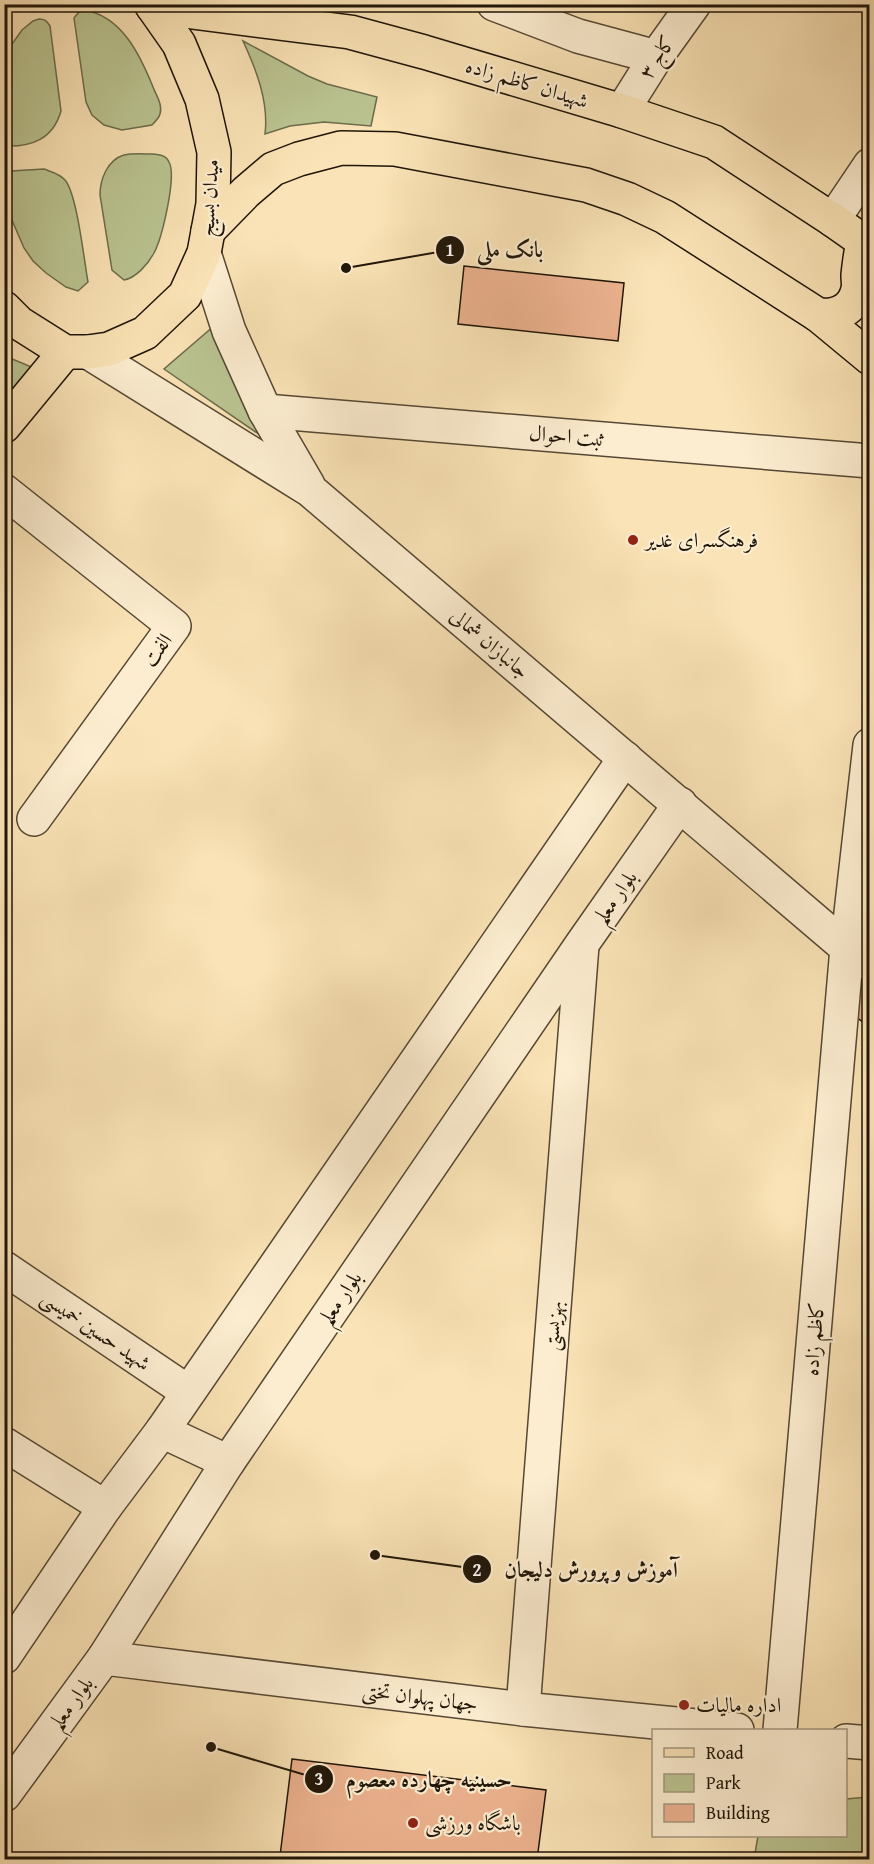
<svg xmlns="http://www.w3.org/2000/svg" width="874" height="1864" font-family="'Gentium Book Plus',Amiri,serif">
  <rect width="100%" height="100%" fill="#fae3b6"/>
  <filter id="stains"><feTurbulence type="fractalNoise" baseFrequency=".00333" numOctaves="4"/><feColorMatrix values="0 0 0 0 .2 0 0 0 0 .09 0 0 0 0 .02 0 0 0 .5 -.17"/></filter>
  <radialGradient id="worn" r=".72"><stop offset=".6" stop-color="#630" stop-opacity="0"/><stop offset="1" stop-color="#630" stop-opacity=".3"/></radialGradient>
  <g fill="#bac491" stroke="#6c6c4c" stroke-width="1.5">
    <path d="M84 10C122 16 140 55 153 87 156 95 163 105 160 114 159 118 155 122 152 125L122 130 104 125 92 115 86 102 74 18 79 12Z"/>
    <path d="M39 19C45 19 47 21 50 26L61 111C53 139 32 147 5 146V54L22 30 33 21Z"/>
    <path d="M243 41 308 76 327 84 377 97 371 126 324 122 290 126 265 134C269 102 256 69 243 41Z"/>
    <path d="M153 154C160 155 166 155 169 162 177 176 162 238 154 253 148 264 136 278 124 280L112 270 100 195C100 180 107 160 124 155 132 153 144 154 153 154Z"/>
    <path d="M44 169C52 172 60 174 65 180 77 194 84 260 88 282L78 291 66 287 46 273 33 261 24 248 5 204V179L11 171Z"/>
    <path d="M214 326 276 446 164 369Z"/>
    <path d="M5 356 34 368 5 409Z"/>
    <path d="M869 1797V1859H754L758 1836H846V1799Z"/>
  </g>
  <g fill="#ecb28f" stroke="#1f1508" stroke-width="1.5">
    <path d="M464 266 624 283 618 341 458 324Z"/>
    <path d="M849 952 870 970V1028L844 1007Z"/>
    <path d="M292 1759 546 1790 537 1860H305L280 1856Z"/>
  </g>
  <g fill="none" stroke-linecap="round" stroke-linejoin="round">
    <defs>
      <g id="minor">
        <path d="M494 4 578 36 656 57"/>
        <path d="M622 111 656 57 694 4"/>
        <path d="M833 220 870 165"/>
        <path d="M204 253 229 331 265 411 308 485"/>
        <path d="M88 352 310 490 847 948 870 964"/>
        <path d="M265 411 870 461"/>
        <path d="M4 491 174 626 34 819"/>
        <path d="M4 1268 188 1392"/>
        <path d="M162 1431 228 1462"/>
        <path d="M4 1444 105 1507"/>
        <path d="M4 1657 105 1507 162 1431 625 758"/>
        <path d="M104 1658 523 1709 737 1730"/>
        <path d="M523 1709 582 945"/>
        <path d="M780 1730 847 948 870 745"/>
        <path d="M846 1741 870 1743"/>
        <path d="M4 1795 104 1658 228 1462 582 944 680 804"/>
      </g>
      <g id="major">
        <path d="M153 7 350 32 424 52 622 111 714 142 833 220 870 246"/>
        <path d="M208 231 246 192 273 169 299 159 341 148 395 149 586 185 627 199 665 217 818 315 870 358"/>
        <path d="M4 308 19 323 65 352H88L109 349 145 333 185 295 204 253 213 204 214 152 202 99 179 44 151 4"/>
        <path d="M818 315C837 317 854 310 858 289 859 285 858 280 858 275 859 264 861 252 863 241"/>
        <path d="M4 426 65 352"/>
      </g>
    </defs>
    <use href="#minor" stroke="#564834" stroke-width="36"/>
    <use href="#major" stroke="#1f1508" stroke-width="36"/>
    <use href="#minor" stroke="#fcedd0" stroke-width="33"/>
    <use href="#major" stroke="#fae3b6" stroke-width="33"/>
  </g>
  <g fill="#8f2418" stroke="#fcedd0" stroke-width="2">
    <circle cx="633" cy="540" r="6"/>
    <circle cx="684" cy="1705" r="6"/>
    <circle cx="413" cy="1823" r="6"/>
  </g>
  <g text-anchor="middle" stroke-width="4.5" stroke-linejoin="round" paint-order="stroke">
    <g font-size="21" fill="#1f1508" stroke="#fcedd0">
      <text transform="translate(657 57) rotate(-56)" y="7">کاج ۳</text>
      <text transform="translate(527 83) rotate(17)" y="7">شهیدان کاظم زاده</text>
      <text transform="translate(209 198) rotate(-86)" y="7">میدان بسیج</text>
      <text transform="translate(567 436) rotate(5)" y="7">ثبت احوال</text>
      <text transform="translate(490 643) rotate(40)" y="7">جانبازان شمالی</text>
      <text transform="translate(157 650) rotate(-54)" y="7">الفت</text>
      <text transform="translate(615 897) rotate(-55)" y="7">بلوار معلم</text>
      <text transform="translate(340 1298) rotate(-56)" y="7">بلوار معلم</text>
      <text transform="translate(553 1326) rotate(-86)" y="7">بهزیستی</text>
      <text transform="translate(96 1330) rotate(34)" y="7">شهید حسین خمیسی</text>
      <text transform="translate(814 1339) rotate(-85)" y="7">کاظم زاده</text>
      <text transform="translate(420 1697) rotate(7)" y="7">جهان پهلوان تختی</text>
      <text transform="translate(71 1703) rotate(-54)" y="7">بلوار معلم</text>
    </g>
    <g font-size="21" fill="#1f1508" stroke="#fcedd0" text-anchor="start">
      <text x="645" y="547">فرهنگسرای غدیر</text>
      <text x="696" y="1712">اداره مالیات</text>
      <text x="425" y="1830">باشگاه ورزشی</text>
    </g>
  </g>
  <path fill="none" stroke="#1f1508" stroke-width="2" d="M346 268L450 250M375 1555L477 1569M211 1747L319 1779"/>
  <g fill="#1f1508" stroke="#fcedd0" stroke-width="2">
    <circle cx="346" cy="268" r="6"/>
    <circle cx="375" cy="1555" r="6"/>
    <circle cx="211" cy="1747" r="6"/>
    <circle cx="450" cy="250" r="15"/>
    <circle cx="477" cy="1569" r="15"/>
    <circle cx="319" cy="1779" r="15"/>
  </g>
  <g font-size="18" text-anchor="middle" font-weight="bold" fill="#fff">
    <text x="450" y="256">1</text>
    <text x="477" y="1576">2</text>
    <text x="319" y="1785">3</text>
  </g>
  <g font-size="22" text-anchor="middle" font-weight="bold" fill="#1f1508" stroke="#fcedd0" stroke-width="4.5" stroke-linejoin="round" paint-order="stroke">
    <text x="510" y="257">بانک ملی</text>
    <text x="591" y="1577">آموزش و پرورش دلیجان</text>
    <text x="429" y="1787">حسینیه چهارده معصوم</text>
  </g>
  <rect width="874" height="1864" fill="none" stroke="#fae3b6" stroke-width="24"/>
  <rect x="6" y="6" width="862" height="1852" fill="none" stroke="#1f1508" stroke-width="3"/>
  <rect x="12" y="12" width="850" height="1840" fill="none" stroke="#1f1508" stroke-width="1.5"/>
  <rect x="652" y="1729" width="195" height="108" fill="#fcedd0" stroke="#a49780" stroke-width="1.5"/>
  <rect x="664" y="1748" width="30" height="9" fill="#fae3b6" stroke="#a49780" stroke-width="1.5"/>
  <text x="706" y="1759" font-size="18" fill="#1f1508">Road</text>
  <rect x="664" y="1774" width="30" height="18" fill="#bac491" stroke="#a49780" stroke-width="1.5"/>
  <text x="706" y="1789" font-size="18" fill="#1f1508">Park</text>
  <rect x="664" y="1804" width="30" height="18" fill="#ecb28f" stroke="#a49780" stroke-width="1.5"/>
  <text x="706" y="1819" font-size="18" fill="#1f1508">Building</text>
  <rect width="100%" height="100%" filter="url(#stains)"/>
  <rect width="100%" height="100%" fill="url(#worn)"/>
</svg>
